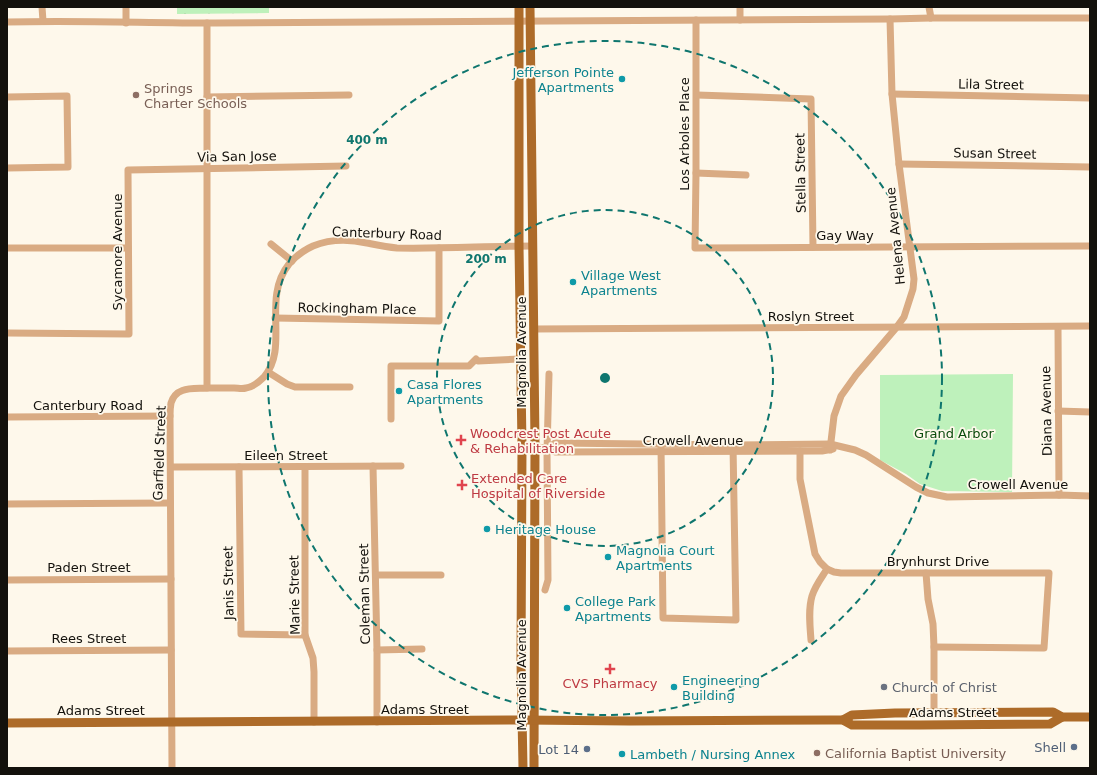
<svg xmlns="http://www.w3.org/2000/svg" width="1097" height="775" font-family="'DejaVu Sans',sans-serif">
  <defs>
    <pattern id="grass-tufts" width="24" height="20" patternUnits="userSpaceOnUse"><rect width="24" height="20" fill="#bef1bb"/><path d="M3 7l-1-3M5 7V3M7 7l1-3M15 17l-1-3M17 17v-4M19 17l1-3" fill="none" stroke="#a2cea0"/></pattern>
  </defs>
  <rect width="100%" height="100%" fill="#fef8eb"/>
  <path fill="url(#grass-tufts)" d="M177 7H269V13L177 14Z"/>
  <path fill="#bef1bb" d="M1013 374 1012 492 942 491 920 484 906 474 880 460V375Z"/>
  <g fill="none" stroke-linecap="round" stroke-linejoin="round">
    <g stroke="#d9ab83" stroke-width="7">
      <path d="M42 7 43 21"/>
      <path d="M126 7V23"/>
      <path d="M740 7V20"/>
      <path d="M929 7 931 18"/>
      <path d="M696 20V173L695 248 1090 246"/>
      <path d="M7 22C76 20 146 23 215 23 440 22 665 21 890 19L931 18H1090"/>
      <path d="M892 94 1090 98"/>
      <path d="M697 95 811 99 813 247"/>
      <path d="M7 97 67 96 68 167 7 168"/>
      <path d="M207 97 349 95"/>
      <path d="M899 164 1090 167"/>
      <path d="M696 173 746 175"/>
      <path d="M271 244 292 261"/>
      <path d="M7 248H128"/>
      <path d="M275 318 439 321V248"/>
      <path d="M1058 327 1059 495"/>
      <path d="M533 329 1090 326"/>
      <path d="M7 333 129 334 128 170 346 166"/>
      <path d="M268 372 287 384 295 387H350"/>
      <path d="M207 388C216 388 225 388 234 388 238 388 242 389 246 388 253 387 259 382 264 377 290 347 261 299 289 264 295 257 304 250 313 246 330 239 349 239 367 243 377 245 386 247 397 248 442 249 488 246 533 246"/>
      <path d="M1058 411 1090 412"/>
      <path d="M7 417 170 416"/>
      <path d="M391 419V366H469L476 359 478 361 520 359"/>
      <path d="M661 445 663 618 736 620 733 445"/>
      <path d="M522 446 548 448 555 452 822 451 833 449"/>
      <path d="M548 448 555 443 733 445 830 444 855 450 866 455 916 487 928 493 947 497 1059 495 1090 496"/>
      <path d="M830 450 834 416 841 396 856 375 896 328 904 317 913 289 914 279 899 164 892 94 890 19"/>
      <path d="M800 451V479L815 554 820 562 827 569C822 577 815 586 812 596 808 610 810 626 811 640"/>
      <path d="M373 466 377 650V722"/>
      <path d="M171 467 401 466"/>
      <path d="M239 467 241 634 305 635"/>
      <path d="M305 467V635L313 658 314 672V722"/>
      <path d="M7 504 170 503"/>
      <path d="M827 569 834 572 841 573H1049L1044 648 934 647"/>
      <path d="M926 573 928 599 933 624 934 647V713"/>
      <path d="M376 575H441"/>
      <path d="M7 580 171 579"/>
      <path d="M545 590 548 580 547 452 549 374"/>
      <path d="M377 650 422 649"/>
      <path d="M7 651 171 650"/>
      <path d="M172 768 170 416C170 412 170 408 171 403 176 386 193 389 207 388V23"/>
    </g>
    <g stroke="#ad6b29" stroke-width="9">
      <path d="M519 7V246L522 446 521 662 523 768"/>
      <path d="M530 7 535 443 534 768"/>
      <path d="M843 720 852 715 895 713 1053 712 1062 717H1090"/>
      <path d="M7 723 523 720 630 721 831 720H843L852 725H919L1050 724 1062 717"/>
    </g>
  </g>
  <g fill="none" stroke="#0f766e" stroke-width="2" stroke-dasharray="7 5">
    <circle cx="605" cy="378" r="168"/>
    <circle cx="605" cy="378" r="337"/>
  </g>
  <g fill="#0f9aa8" stroke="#fef8eb" stroke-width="1.5">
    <circle cx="622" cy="79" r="4"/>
    <circle cx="573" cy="282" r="4"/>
    <circle cx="399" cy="391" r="4"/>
    <circle cx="487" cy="529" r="4"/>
    <circle cx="608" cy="557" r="4"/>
    <circle cx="567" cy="608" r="4"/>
    <circle cx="674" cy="687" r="4"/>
    <circle cx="622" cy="754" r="4"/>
  </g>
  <g fill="#8d6e63" stroke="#fef8eb" stroke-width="1.5">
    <circle cx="136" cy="95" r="4"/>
    <circle cx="817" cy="753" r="4"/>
  </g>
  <g fill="#e0444e" stroke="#fef8eb" stroke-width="1.5">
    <path d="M459 434h4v4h4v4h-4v4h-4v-4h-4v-4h4z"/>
    <path d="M460 479h4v4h4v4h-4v4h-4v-4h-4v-4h4z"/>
    <path d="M608 663h4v4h4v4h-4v4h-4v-4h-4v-4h4z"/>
  </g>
  <circle fill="#6b7280" stroke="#fef8eb" stroke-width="1.5" cx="884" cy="687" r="4"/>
  <g fill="#5c6f8a" stroke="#fef8eb" stroke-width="1.5">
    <circle cx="1074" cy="747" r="4"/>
    <circle cx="587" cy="749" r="4"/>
  </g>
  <g text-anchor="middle" stroke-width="3.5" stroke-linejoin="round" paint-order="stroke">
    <g font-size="13" fill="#0d838f" stroke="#fef8eb" text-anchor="start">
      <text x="614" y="77" text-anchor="end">Jefferson Pointe<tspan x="614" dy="15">Apartments</tspan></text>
      <text x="581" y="280">Village West<tspan x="581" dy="15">Apartments</tspan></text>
      <text x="407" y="389">Casa Flores<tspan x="407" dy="15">Apartments</tspan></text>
      <text x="495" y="534">Heritage House</text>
      <text x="616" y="555">Magnolia Court<tspan x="616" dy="15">Apartments</tspan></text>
      <text x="575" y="606">College Park<tspan x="575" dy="15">Apartments</tspan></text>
      <text x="682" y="685">Engineering<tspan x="682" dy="15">Building</tspan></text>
      <text x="630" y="759">Lambeth / Nursing Annex</text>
    </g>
    <g font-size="13" fill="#13110c" stroke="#fef8eb">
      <text transform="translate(991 84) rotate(1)" y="5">Lila Street</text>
      <text transform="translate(684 134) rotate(-90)" y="5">Los Arboles Place</text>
      <text transform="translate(995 153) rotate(1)" y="5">Susan Street</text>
      <text transform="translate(237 156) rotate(-1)" y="5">Via San Jose</text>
      <text transform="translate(800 173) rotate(-91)" y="5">Stella Street</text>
      <text transform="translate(387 233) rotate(2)" y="5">Canterbury Road</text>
      <text x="845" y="240">Gay Way</text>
      <text transform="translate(895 236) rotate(-96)" y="5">Helena Avenue</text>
      <text transform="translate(117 252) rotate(-90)" y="5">Sycamore Avenue</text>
      <text transform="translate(357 308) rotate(1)" y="5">Rockingham Place</text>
      <text x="811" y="321">Roslyn Street</text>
      <text transform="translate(521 352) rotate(-90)" y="5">Magnolia Avenue</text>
      <text x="88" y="410">Canterbury Road</text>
      <text transform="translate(1046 411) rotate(-91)" y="5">Diana Avenue</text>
      <text x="693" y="445">Crowell Avenue</text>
      <text transform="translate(159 453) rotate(-88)" y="5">Garfield Street</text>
      <text x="286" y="460">Eileen Street</text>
      <text x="1018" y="489">Crowell Avenue</text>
      <text x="938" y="566">Brynhurst Drive</text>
      <text x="89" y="572">Paden Street</text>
      <text transform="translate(228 583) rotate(-91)" y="5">Janis Street</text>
      <text transform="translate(364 594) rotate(-91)" y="5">Coleman Street</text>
      <text transform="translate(294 595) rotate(-91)" y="5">Marie Street</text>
      <text x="89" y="643">Rees Street</text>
      <text transform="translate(521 675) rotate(-90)" y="5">Magnolia Avenue</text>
      <text x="425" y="714">Adams Street</text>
      <text x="101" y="715">Adams Street</text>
      <text x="953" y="717">Adams Street</text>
    </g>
    <g font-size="13" fill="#785e54" stroke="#fef8eb" text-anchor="start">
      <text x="144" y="93">Springs<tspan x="144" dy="15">Charter Schools</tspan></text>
      <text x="825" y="758">California Baptist University</text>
    </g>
    <g font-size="13" fill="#be3a42" stroke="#fef8eb" text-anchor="start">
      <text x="470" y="438">Woodcrest Post Acute<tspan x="470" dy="15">&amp; Rehabilitation</tspan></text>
      <text x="471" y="483">Extended Care<tspan x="471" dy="15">Hospital of Riverside</tspan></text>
      <text x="610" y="688" text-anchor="middle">CVS Pharmacy</text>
    </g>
    <g font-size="13" fill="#0b4c0d" stroke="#fef8eb">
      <text x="954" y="438">Grand Arbor</text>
    </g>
    <g font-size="13" fill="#5b616d" stroke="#fef8eb" text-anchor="start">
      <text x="892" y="692">Church of Christ</text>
    </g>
    <g font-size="13" fill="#4e5e75" stroke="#fef8eb" text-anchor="end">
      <text x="1066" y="752">Shell</text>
      <text x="579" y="754">Lot 14</text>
    </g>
  </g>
  <circle cx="605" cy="378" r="6" fill="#0f766e" stroke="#fef8eb" stroke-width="2"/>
  <g font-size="12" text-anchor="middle" font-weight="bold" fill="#0f766e" stroke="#fef8eb" stroke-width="3.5" stroke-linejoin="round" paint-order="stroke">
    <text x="367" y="144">400 m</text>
    <text x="486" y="263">200 m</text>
  </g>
  <rect width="1097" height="775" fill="none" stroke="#13110c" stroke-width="16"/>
</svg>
